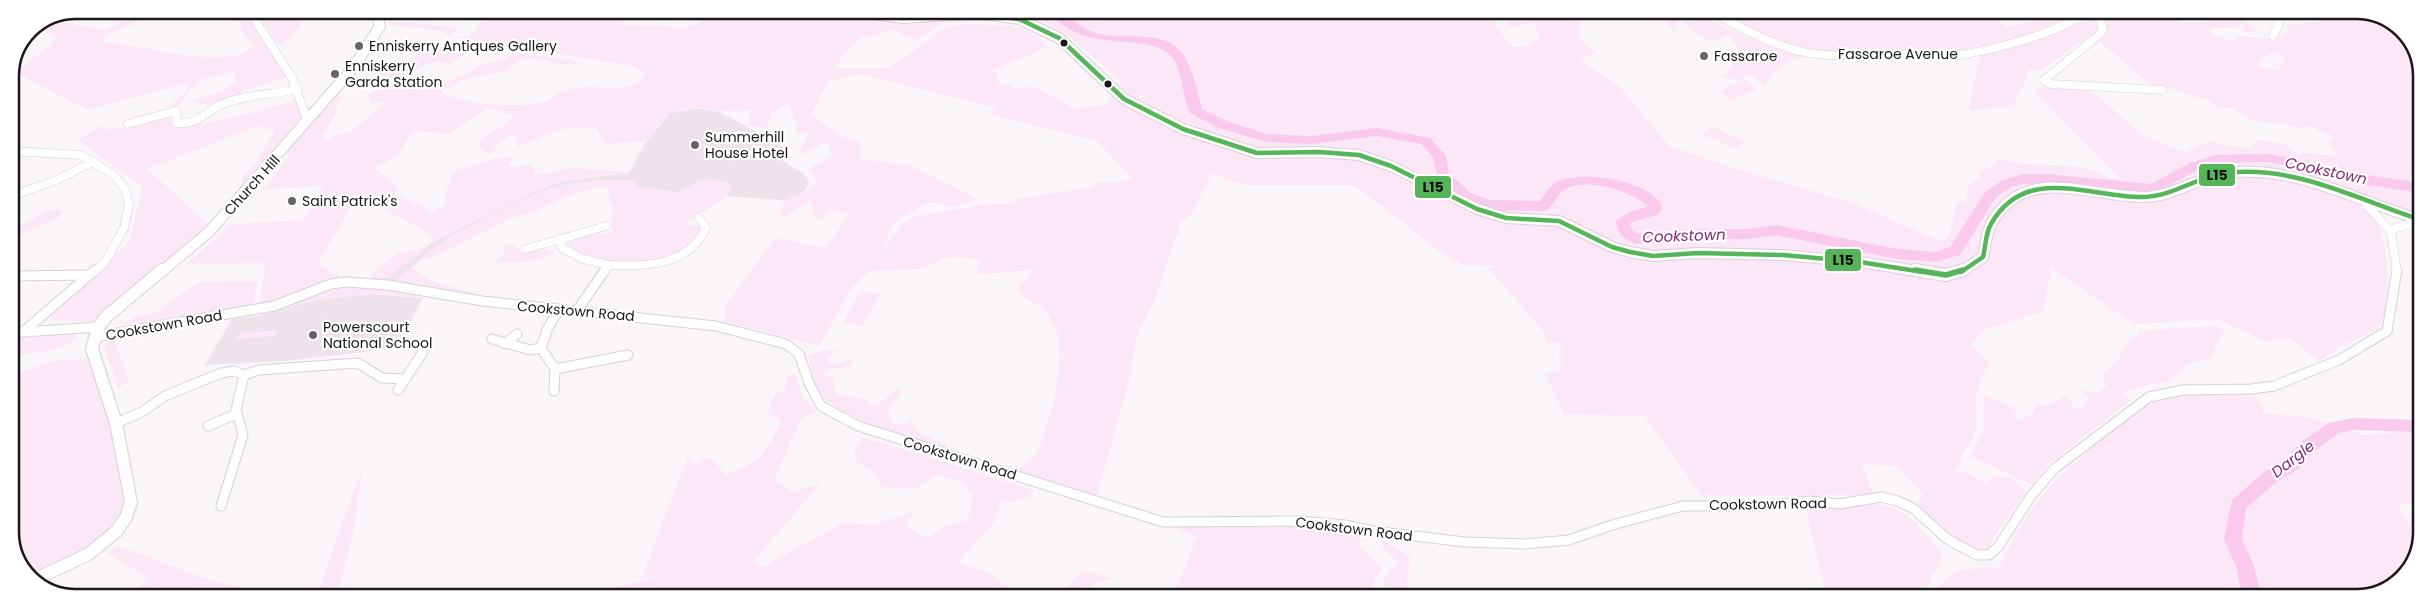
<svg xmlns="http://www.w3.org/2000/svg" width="2432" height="608" font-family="Poppins,sans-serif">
  <rect width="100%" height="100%" fill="#faf5f9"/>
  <g fill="#eee3eb">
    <path d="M694 108 718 111 787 149 776 157 803 173 809 181 807 187 796 201 681 193 637 187 612 180 569 184 556 187 486 218 447 239 393 282 385 280 434 241 545 187 564 181 629 173 644 145 669 114Z"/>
    <path d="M368 294 423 298 397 348 285 361 205 365 232 319 257 316 311 301Z"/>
  </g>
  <g fill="#fce7f7" fill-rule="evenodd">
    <path d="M137 10H146L136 22 105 36 104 42C142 44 227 73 254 46L243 33 238 21 203 15 210 10H243L287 77 243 91 241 94 220 102 208 105 193 102 194 100 224 91 229 86 238 83 233 72 199 80 176 108 168 111 167 109 187 90V83L87 110 15 72 48 47 57 37 35 27 52 20 106 31Z"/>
    <path d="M449 10H604C612 14 647 10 659 10L653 14 627 16 622 25 666 26 680 29 697 24 707 14 824 10 865 16H982L989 20 946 22 915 40 904 36 894 29 872 37 861 36 839 60H841L835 68H890L946 27 970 24 1011 26 1024 29 1040 38 1048 47 992 71 997 74 999 84 1013 86 1014 90 1033 86 1073 108 1106 105 1121 82C1096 59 1070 34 1038 19 1023 11 1005 12 989 11H1500L1495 25 1512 47H1522L1539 39 1534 23 1505 28 1514 11H1610L1580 16V40L1596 52 1580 61 1620 87 1669 146 1736 169 1853 203 1943 242 1950 234 1956 204 1966 200 1969 185 1979 179 1980 172 1996 164V159L2018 163 2080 167 2098 172 2111 179H2120L2035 92 2042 85 2083 88 2100 98 2151 143 2145 136 2185 152 2210 141 2226 146 2251 148 2257 140 2285 144 2298 155 2306 153 2336 156 2330 144 2333 137 2309 126 2299 128 2284 124 2252 121 2234 108H2218L2206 98H2199L2174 89 2154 88 2099 41 2106 29 2104 16 2133 11H2170L2182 23 2240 18 2257 31 2242 33 2245 26 2242 25 2234 28H2209L2212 35 2234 41 2238 36 2272 39 2288 32 2287 25 2325 20 2348 11H2369L2405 32 2422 71 2421 215 2344 195C2355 203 2372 212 2378 225 2388 246 2394 313 2377 330L2341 346 2319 361 2290 338 2267 342 2218 319 2134 324 2051 268 2044 311 1984 330 1971 345 1989 363 1981 379 1976 398 1977 426 1974 437 1960 458 1963 460 1955 471 1970 474 1986 484 1994 475 2012 478 2026 492 1994 537 1985 556 1973 557 1917 506 1923 494 1897 466 1861 464 1874 495C1816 495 1759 497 1701 495L1645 416 1564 414 1545 374 1562 369 1559 357 1563 353 1559 351 1563 343 1547 342 1543 331 1489 269 1499 266 1463 265 1430 245 1401 220 1353 185H1245L1212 173 1191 216 1180 221 1179 235 1175 237 1158 293 1137 334 1131 374 1096 499 1013 473 1034 456 1042 441 1055 397 1060 352 1057 332 1047 312 1040 305 1028 300 1017 290 1034 269 991 274 976 273 979 264V259L953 257 942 259 924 269 869 271 851 289 819 346 724 321 726 305 775 238 826 248 849 214 829 210 822 220 813 216 812 200 784 218 780 213 786 198 809 190 817 183 809 168 833 156 827 142 797 156 809 133H795L797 125 788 104 772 113 766 128 749 126 751 109C725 117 694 100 670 114 661 119 653 133 647 141L605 144 596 128 576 127 558 130 518 147 513 133 497 144 493 153 488 154 481 149 479 144C488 130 506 130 514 115L488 108 448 134 412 131 398 155 375 168 400 190 395 194 420 205 431 213 445 205V194L454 171 503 157 513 158 508 165 512 167 533 165 535 173 541 175 569 168 630 172 564 181 545 187 434 241C423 226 409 223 393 214 382 207 370 199 361 190L318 263 340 277 282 300 260 305 265 263 187 264 231 224 303 220 323 185 263 190 290 155 284 154 338 93 341 96 335 107 337 111 321 140H328L339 134 351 132 385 103 370 101 369 95 376 89 449 81 472 72 478 66 505 59 514 53 572 60 578 64H555L544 59H521L506 71 464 79 443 90 442 93C468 105 519 110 547 101 551 100 553 96 556 94 563 91 574 88 582 87 600 85 635 95 645 73L634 66 451 37 444 34 443 31 391 25 388 22H410L458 28 451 36C471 39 471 36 483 20ZM2274 52 2285 58 2278 71 2260 67 2258 64 2261 59ZM859 74 993 107 997 100 992 115 1097 141 1132 178 1119 182H1096L1094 187 1016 199 1015 204H987L913 217 903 222 872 267 887 242 889 231 900 218 930 202 953 207 978 199 908 165 860 159 861 143 838 135 812 114 822 92 830 81Z"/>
    <path d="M1676 11H1700L1717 24 1787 53 1807 56C1784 61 1775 67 1764 87L1759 80 1750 75 1739 81 1722 76C1732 69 1736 61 1738 48L1729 35 1713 42 1694 32 1681 19 1675 24 1676 34 1666 21 1672 18Z"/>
    <path d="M1719 11H1989L2006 27 2056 16 2072 15C2047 34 1979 48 1948 51 1930 53 1912 50 1894 50 1861 51 1825 55 1792 45 1766 37 1742 24 1719 11Z"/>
    <path d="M297 14 302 15 300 27 283 44H278L261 19Z"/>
    <path d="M2091 16 2096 22 2093 24 2100 28 2041 70H2028C2027 85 2016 92 2014 106L1969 111 1980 54 2087 21Z"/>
    <path d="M460 44 477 46 449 64C427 56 419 72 401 77 395 78 391 76 385 76 381 75 378 76 374 74L379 71 402 66 426 49Z"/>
    <path d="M1745 80 1757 89 1731 100 1719 91Z"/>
    <path d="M297 100 302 116 241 189 242 178 259 158 275 131 257 126 147 169 210 225 96 322 53 319 50 313 130 241 142 187 78 140 101 126 111 130 169 116 173 127 193 126 256 112Z"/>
    <path d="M1710 126 1745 141 1738 149 1703 135Z"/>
    <path d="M706 179 729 182 731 188 726 197 686 223 688 225H694L701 228C696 248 670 261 650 263 630 266 579 263 568 243L572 238 596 231 602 235 614 232 611 221 613 205 609 204V192L606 188 598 187 574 194 536 211 509 219 429 259H420C448 234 531 191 567 184 588 180 611 180 632 180L637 183V187L678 193 700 180Z"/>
    <path d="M50 210H61L62 212 57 219 10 238V230Z"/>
    <path d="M507 245H514L521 252 541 250 555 252C537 266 517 260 497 263L495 262 504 254V248Z"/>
    <path d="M426 248 385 280H374L371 275 397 253Z"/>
    <path d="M411 267C428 283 454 287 475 294L393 282Z"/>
    <path d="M257 281 254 306 137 326 124 323 139 315H152L199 282Z"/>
    <path d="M356 284 393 288 423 298C374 291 328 297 281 308L336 287Z"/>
    <path d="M860 291 880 294 863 326 843 323Z"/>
    <path d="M2212 326 2219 327 2225 332 2217 342 2210 359C2190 361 2182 368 2169 382L2153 384 2123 392 2131 400 2050 463 2032 485 1970 456 1983 433 1984 395 2017 409 2014 415 2019 421 2033 413 2036 405H2048L2066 396 2071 401 2073 407 2082 409 2084 403 2090 398 2078 390 2098 393 2107 386 2103 377 2104 373 2117 362 2128 341 2138 335V331Z"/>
    <path d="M278 330 276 336 237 339 236 337 241 333Z"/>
    <path d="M70 333 78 335C70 352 28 353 10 356V338Z"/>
    <path d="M110 340H115L129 381 117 389C118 372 102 359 106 342Z"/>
    <path d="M825 350 838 351 826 358 829 362 841 364 854 357 850 367 829 369 823 374 834 379 836 394 866 399 869 406 883 401 898 387 902 393 888 408 891 421 902 426 910 420 918 432 957 450H948C915 438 854 423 827 401 816 391 810 370 809 355Z"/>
    <path d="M70 359 87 360C90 365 94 371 96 377 103 396 129 500 122 515 103 549 62 563 28 577L17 544 13 545 11 541 10 377 46 363Z"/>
    <path d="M795 374 802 396 816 412 802 418 774 479 793 492 821 483 753 562 763 567 843 523 876 524 915 511 906 526 927 538 946 526 968 520 972 496 964 483 938 475 914 489 882 487 875 473 858 463 854 453 862 438 887 444 1033 490 1030 497 1014 502 1002 500 994 522 959 562 990 574 1022 597H572L672 574 641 579 688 457 696 464 710 457 726 475C762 461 765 454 782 421L768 413 774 395 785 389 786 376Z"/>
    <path d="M2256 395 2264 409 2263 413 2312 418 2364 435 2421 431V501L2398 506 2421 545 2396 584 2356 598H1929C1956 564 1960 571 1999 567 2011 545 2022 521 2038 501 2067 462 2112 434 2149 403 2181 390 2223 394 2256 395Z"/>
    <path d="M362 469 354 529 337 597H316Z"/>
    <path d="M1860 503C1907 505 1913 520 1942 553L1940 564 1933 573 1932 570 1930 582 1916 598H1827L1805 506Z"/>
    <path d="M1170 526H1309L1361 533 1359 545 1382 569 1375 579 1370 597H1173L1197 537Z"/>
    <path d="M1380 538 1410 557 1406 597H1380L1385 577 1398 562 1383 548Z"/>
    <path d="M117 545 201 577 274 597H125L149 579 108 553Z"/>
    <path d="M1088 572 1113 578 1095 583 1089 596 1091 597H1060L1061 594 1079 574Z"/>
  </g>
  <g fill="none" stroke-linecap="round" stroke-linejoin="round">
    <g fill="#f9caee" fill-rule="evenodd">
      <path d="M1048 11H1061C1073 21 1084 30 1100 34 1126 40 1166 29 1183 54 1193 70 1197 91 1202 109L1229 122 1267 134 1312 136 1377 128 1430 138 1446 156 1449 174 1471 193 1490 200 1540 201C1545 194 1550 185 1558 181 1584 171 1646 179 1662 205L1659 214 1630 223 1632 230 1636 233 1650 234 1694 229H1749L1776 225 1897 249 1936 252 1950 247 1986 191 2003 180 2024 174H2047L2151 184 2190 163 2216 155 2269 154 2312 162 2354 173 2422 183V193L2354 183 2311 170 2269 162 2217 163 2200 169 2153 194 2047 184H2024L2013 186 1996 197 1960 255 1936 262 1897 259 1776 235 1749 239H1694L1650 244 1633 243 1621 236 1615 221 1627 213 1648 206C1631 191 1587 177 1566 189 1556 194 1554 208 1544 211L1489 210 1461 199 1438 179 1433 157 1421 144 1377 136 1312 144 1266 142 1219 128 1191 114C1181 97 1184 71 1171 56 1147 30 1084 57 1048 11Z"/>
      <path d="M2353 418 2421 420V432L2353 430 2339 433 2313 452 2299 468 2275 483 2246 508 2242 539 2254 566 2261 598H2243L2236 566 2224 539 2232 500 2263 473 2287 458 2301 442 2329 423Z"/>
    </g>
    <defs>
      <g id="minor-far1">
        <path d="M249 10 292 78 305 114 311 116"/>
        <path d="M1709 11C1738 25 1768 44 1799 51 1826 58 1866 55 1894 54 1913 53 1933 58 1951 56 1989 52 2059 33 2088 11"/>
        <path d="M2112 11 2099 15 2103 29 2099 35 2044 80 2051 84 2162 90"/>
        <path d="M2273 36 2279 24 2275 11"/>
        <path d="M128 124 176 111 177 123C197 126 206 111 223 104 246 94 273 95 297 89"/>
        <path d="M10 151 81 155 114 175 125 189 129 205 124 228 105 262 94 272"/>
        <path d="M20 193 59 179 94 161"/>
        <path d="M2364 202 2391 232 2397 272"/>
        <path d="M2391 232 2396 228 2412 224V218"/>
        <path d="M560 239 562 248 583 259 609 265"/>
        <path d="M526 249 606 226"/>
        <path d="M604 272 609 265C647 266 687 267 706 228L699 218"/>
      </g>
      <g id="minor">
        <path d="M10 276 89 275"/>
        <path d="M576 312 605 270"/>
        <path d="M23 332 95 270"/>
        <path d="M23 332 98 327"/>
        <path d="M94 337 274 306 331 284 346 282 388 285 482 301 716 326 786 344 799 354 809 383 821 406 858 426 1163 522 1299 521 1345 525 1373 531 1465 542 1525 544 1569 540 1612 525 1683 506H1761L1811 501 1839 504 1881 497 1898 501 1914 509 1946 538 1958 545 1977 555H1989L1998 547 2031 496 2054 469 2149 397 2183 390 2252 389 2274 386 2339 360 2387 331 2397 270"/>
        <path d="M492 339 530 350 541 348"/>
        <path d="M505 344 517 334"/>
        <path d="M555 369 628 355"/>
        <path d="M244 375 259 370 358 363 382 378 405 379"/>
        <path d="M398 390 423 352"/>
        <path d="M554 391 555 369 541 348 547 330 558 311"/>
        <path d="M116 423 142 412 165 396 221 373 234 371 244 375"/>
        <path d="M208 426 236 414"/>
        <path d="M221 506 243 435 236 410 244 375"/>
      </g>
      <g id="major-far1">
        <path d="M707 10H741"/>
        <path d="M841 10 904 18 976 13 1019 19 1059 38 1124 99 1183 129 1257 153 1319 152 1359 155 1391 166 1477 209 1506 218 1559 221 1612 247 1630 252 1653 256 1698 253 1783 255 1860 262 1923 272"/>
        <path d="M161 272 209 232 353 68 380 26 375 10"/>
        <path d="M1961 272 1983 257C1986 246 1986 234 1991 224 2024 163 2090 197 2143 197 2173 197 2198 177 2227 173 2294 164 2359 202 2421 220"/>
      </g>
      <g id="major">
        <path d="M1915 270 1946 275 1963 270"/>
        <path d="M33 580 87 555 117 531 126 517 131 502 116 423 92 349 98 327 107 316 162 270"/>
      </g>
    </defs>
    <use href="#minor-far1" stroke="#d6d2d5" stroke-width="9"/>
    <use href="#minor" stroke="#d6d2d5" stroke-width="11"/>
    <use href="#major-far1" stroke="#d6d2d5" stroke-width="12"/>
    <use href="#major" stroke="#d6d2d5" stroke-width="14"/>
    <use href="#minor-far1" stroke="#fefefe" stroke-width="8"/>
    <use href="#minor" stroke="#fefefe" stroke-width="9"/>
    <use href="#major-far1" stroke="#fefefe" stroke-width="10"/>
    <use href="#major" stroke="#fefefe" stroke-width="12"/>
    <defs>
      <g id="bus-1-far1">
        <path d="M844 10 904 18 976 13 1019 19 1059 38 1124 99 1183 129 1257 153 1319 152 1359 155 1391 166 1477 209 1506 218 1559 221 1612 247 1630 252 1653 256 1698 253 1783 255 1860 262 1923 272"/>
        <path d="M1961 272 1983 257C1986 246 1985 234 1991 224 2026 163 2090 198 2144 197 2174 196 2198 176 2227 173 2295 165 2359 200 2421 220"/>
      </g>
      <path id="bus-1" d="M1915 270 1946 275 1963 270"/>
    </defs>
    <use href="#bus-1-far1" stroke="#fff" stroke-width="8"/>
    <use href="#bus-1" stroke="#fff" stroke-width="9"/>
    <use href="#bus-1-far1" stroke="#56b559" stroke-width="4.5"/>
    <use href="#bus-1" stroke="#56b559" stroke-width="5.5"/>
  </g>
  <g fill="#1a1619" stroke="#fff" stroke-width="2">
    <circle cx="1064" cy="43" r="4.5"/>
    <circle cx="1108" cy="84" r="4.5"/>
  </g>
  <g fill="#686467" stroke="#fff" stroke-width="2">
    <circle cx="359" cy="46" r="5"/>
    <circle cx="1704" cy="56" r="5"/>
    <circle cx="335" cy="74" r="5"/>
    <circle cx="695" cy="145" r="5"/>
    <circle cx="292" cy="201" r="5"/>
    <circle cx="313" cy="335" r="5"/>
  </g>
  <g text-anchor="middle" stroke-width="4.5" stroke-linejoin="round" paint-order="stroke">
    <g font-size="14" fill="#1a1619" stroke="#fff" text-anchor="start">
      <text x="369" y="51">Enniskerry Antiques Gallery</text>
      <text x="1714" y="61">Fassaroe</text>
      <text x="345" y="71">Enniskerry<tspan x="345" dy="16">Garda Station</tspan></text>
      <text x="705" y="142">Summerhill<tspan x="705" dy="16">House Hotel</tspan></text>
      <text x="302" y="206">Saint Patrick's</text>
      <text x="323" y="332">Powerscourt<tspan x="323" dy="16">National School</tspan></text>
    </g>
    <g font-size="14" fill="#1a1619" stroke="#fff">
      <text x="1898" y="59">Fassaroe Avenue</text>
      <text transform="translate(252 185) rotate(-48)" y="5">Church Hill</text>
      <text transform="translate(576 311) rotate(5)" y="5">Cookstown Road</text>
      <text transform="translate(164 325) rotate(-10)" y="5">Cookstown Road</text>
      <text transform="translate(960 458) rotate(17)" y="5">Cookstown Road</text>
      <text transform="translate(1768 504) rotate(-1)" y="5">Cookstown Road</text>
      <text transform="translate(1354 529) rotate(7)" y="5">Cookstown Road</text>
    </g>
    <g font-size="15" font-style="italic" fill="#852a76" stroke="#fff">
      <text transform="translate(2326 171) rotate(12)" y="5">Cookstown</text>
      <text transform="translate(1684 236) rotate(-2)" y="5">Cookstown</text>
      <text transform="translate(2293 459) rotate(-38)" y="5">Dargle</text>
    </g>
  </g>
  <path d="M0 0H2432V608H0ZM76 19H2356A57 57 0 0 1 2413 76V532A57 57 0 0 1 2356 589H76A57 57 0 0 1 19 532V76A57 57 0 0 1 76 19Z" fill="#fff" fill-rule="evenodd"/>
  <path fill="none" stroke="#1a1619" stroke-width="2.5" d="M76 19H2356A57 57 0 0 1 2413 76V532A57 57 0 0 1 2356 589H76A57 57 0 0 1 19 532V76A57 57 0 0 1 76 19Z"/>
  <g stroke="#fff" stroke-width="2">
    <rect x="2198" y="163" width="38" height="24" rx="5" fill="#56b559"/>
    <rect x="1414" y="175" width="38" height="24" rx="5" fill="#56b559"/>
    <rect x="1824" y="248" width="38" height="24" rx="5" fill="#56b559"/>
  </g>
  <g font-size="14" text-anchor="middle" font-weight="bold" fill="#111">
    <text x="2217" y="180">L15</text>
    <text x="1433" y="192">L15</text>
    <text x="1843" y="265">L15</text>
  </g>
</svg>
